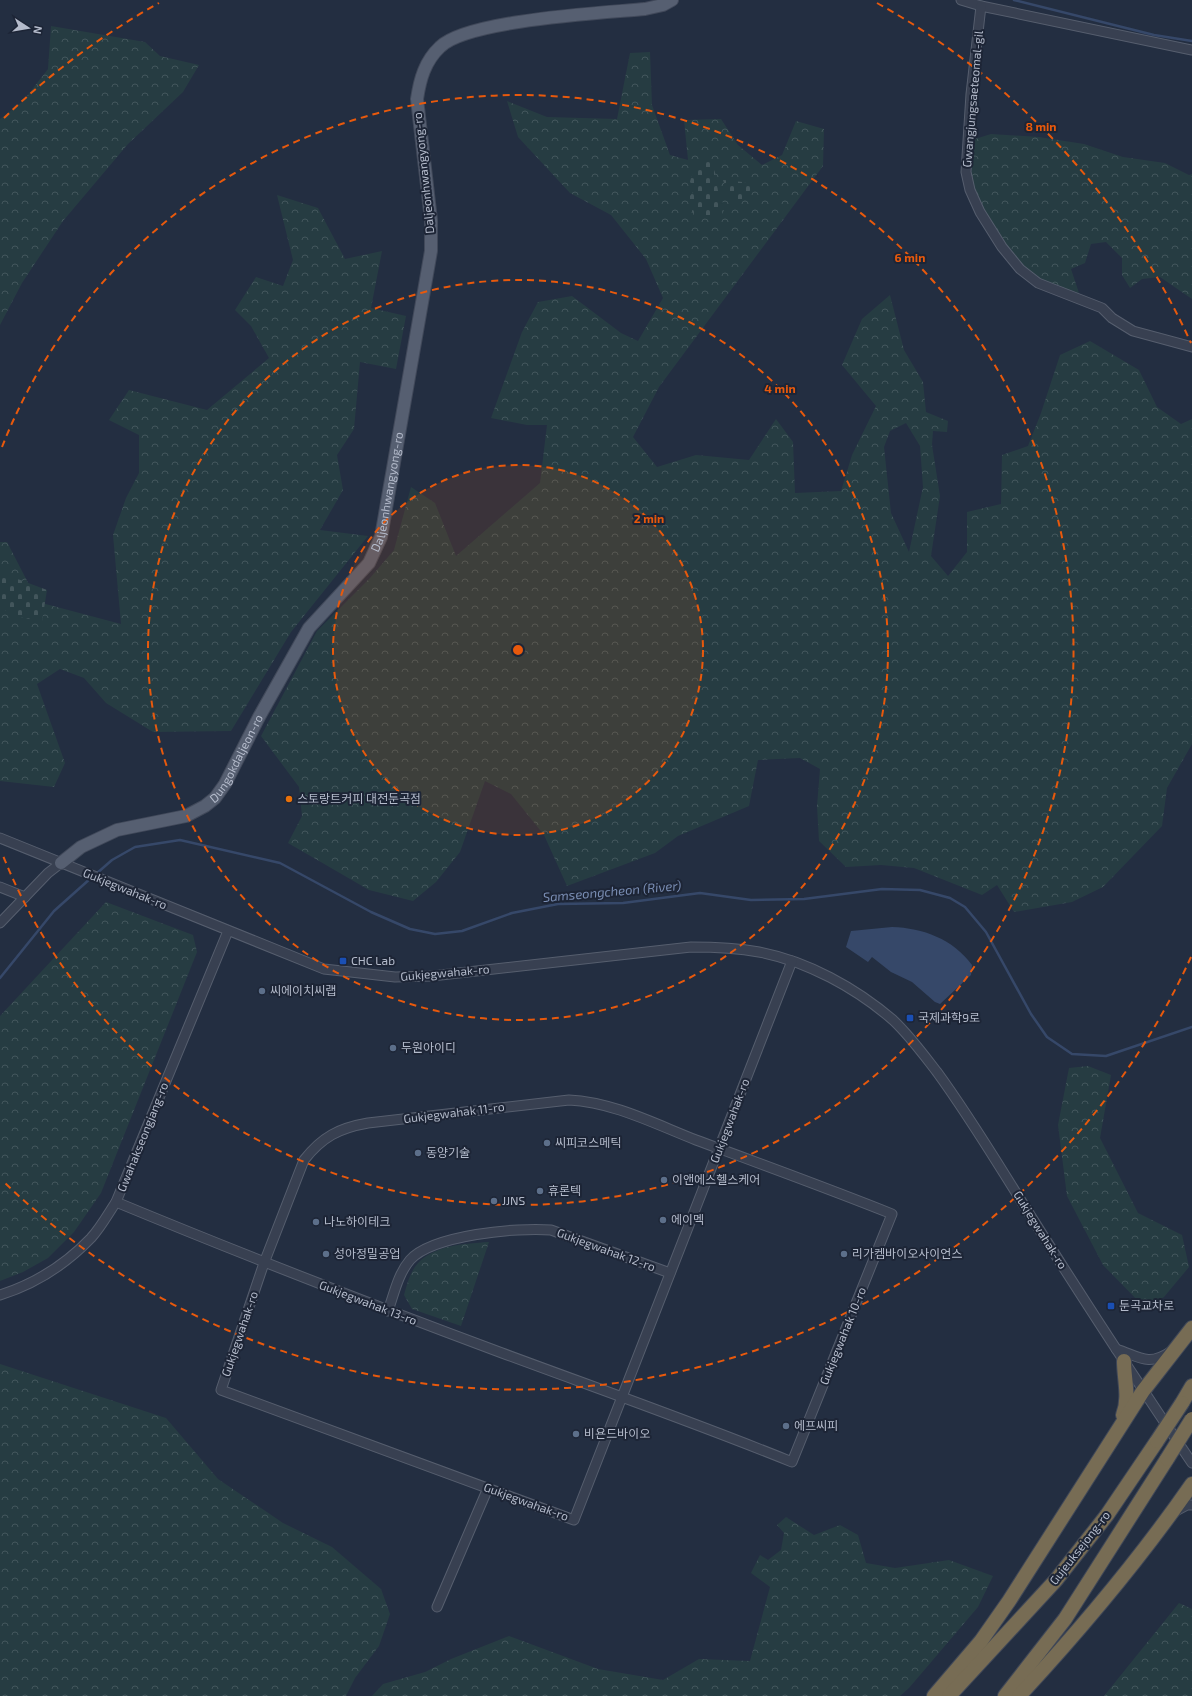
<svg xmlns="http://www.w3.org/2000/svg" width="1192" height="1696" font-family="'Exo 2','Noto Sans KR',sans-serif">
  <defs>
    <pattern id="forest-crowns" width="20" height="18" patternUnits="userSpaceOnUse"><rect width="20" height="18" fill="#263c42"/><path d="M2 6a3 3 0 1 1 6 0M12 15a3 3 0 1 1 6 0" fill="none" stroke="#43565c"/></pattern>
    <pattern id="cemetery-stones" width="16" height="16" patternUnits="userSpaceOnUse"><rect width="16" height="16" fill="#263c42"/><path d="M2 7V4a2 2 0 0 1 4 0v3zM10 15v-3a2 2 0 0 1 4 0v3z" fill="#43565c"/></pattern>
  </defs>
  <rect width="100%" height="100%" fill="#232e41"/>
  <g fill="url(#forest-crowns)" fill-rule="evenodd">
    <path d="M51 26 145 42 160 56 199 65 183 92 128 144 63 221 22 283 0 325V119L23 101 48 69Z"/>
    <path d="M650 52 652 105 670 155 688 160 684 120 721 119 738 145 762 165 782 155 796 121 824 129 823 166 659 387 633 437 657 467 696 455 749 460 776 419 793 442 795 493 841 491 852 455 876 406 842 365 862 319 890 295 904 350 923 382 926 412 948 421 947 432 933 431 932 445 940 496 931 556 948 576 967 552V512L1001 504 1002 455 1028 446 1041 413 1060 355 1090 341 1139 370 1157 407 1181 424 1192 419V744L1167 788 1162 826 1103 887 1072 902 1014 912 997 885 982 895 914 868 881 865 846 867 819 841 817 806 820 769 800 758 758 760 749 806 678 836 655 853 567 886 544 835 511 794 485 781 460 852 436 882 413 901 369 890 288 843 302 816 299 787 261 736 317 631 370 578 394 550 411 487 435 503 456 556 540 483 547 425H527L491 418 522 332 538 302 572 296 621 333 638 341 663 298 646 259 611 215 570 193 518 137 507 101 547 117 617 119 630 53ZM906 423 920 446 923 487 909 552 891 513 884 447 890 431Z"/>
    <path d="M991 134 1039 137 1084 144 1123 157 1165 163 1189 175 1192 174V299L1160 277 1142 279 1130 288 1122 275V258L1106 242 1091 244 1085 263 1071 269 1079 293C1067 289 1053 286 1042 280 1016 267 976 207 972 179 970 166 973 151 975 139Z"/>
    <path d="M277 195 318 208 345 259 382 251 371 308 406 316 396 369 360 362 354 429 337 455 343 490 320 530 368 536 291 632 231 731 153 732 106 703 84 678 60 669 37 684 65 763 54 787 0 781V542H7L38 602 121 624 113 535 126 498 139 473V435L109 420 129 390 207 410 269 358 251 326 235 310 256 277 283 286 293 260Z"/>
    <path d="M106 902 193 935 197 952 101 1193 74 1232 48 1258 23 1272 0 1281V1016Z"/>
    <path d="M1088 1066 1111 1075 1100 1138 1138 1213 1182 1235 1189 1267 1164 1297 1146 1309 1103 1265 1067 1196 1058 1125 1069 1068Z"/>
    <path d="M489 1242 461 1326 412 1309 404 1295C406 1288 408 1280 411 1274 424 1245 462 1244 489 1242Z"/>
    <path d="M0 1364 166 1418 218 1479 283 1523 332 1547 381 1589 390 1614 379 1646 355 1678 346 1696H0Z"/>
    <path d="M786 1517 814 1535 840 1525 858 1535 866 1563 895 1568 949 1560 993 1576 978 1607 909 1688 900 1696H372L383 1684 425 1672 451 1659 509 1636 598 1669 663 1680 699 1659 750 1661 770 1587 751 1573 760 1555 768 1560 781 1550 784 1533 777 1525Z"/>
    <path d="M1179 1603 1192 1609V1696H1104Z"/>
  </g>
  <g fill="url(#cemetery-stones)">
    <path d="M708 157 713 161 718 191 725 208 721 216 709 219 694 216 688 198 696 189 690 182C692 170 698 164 708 157Z"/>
    <path d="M723 180 752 183V188L743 199 736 200 729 197Z"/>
    <path d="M7 575 47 590 42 621C27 619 11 617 0 606V577Z"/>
  </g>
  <path fill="#364869" d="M892 927C923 928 953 939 972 965L971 975 940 1004 935 1002 912 982 891 972 872 957 868 962 846 947 851 931Z"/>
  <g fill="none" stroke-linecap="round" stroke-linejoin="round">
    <g stroke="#364869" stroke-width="2.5">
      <path d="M1014 0 1154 35 1192 41"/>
      <path d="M96 874 112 860 135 847 180 840 280 863 371 912 410 929 435 934 462 931 512 913 558 904 623 903 700 893 751 900 804 899 882 889 920 890 950 898 965 907 986 932 1031 1014 1047 1037 1072 1054 1106 1056 1192 1027"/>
      <path d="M0 978 54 911 91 878"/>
    </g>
    <defs>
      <g id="minor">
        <path d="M961 0 981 6 1192 50"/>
        <path d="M981 6 971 94 966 172 970 190 980 212 1002 247 1020 269 1038 283 1102 308 1112 318 1133 331 1192 347"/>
        <path d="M0 838 324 969 395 977 432 976 691 947C713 947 737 948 759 952 807 961 856 988 893 1020 910 1036 923 1054 937 1072 967 1113 993 1156 1020 1199 1076 1288 1133 1376 1192 1463"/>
        <path d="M0 887 25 897"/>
        <path d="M0 923 48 873 61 863"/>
        <path d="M116 1202C244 1255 373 1305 502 1353 599 1389 696 1423 792 1462L892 1214C827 1188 761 1164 696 1140 655 1124 613 1102 569 1100L368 1123C339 1128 322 1137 304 1160L264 1263 221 1390 574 1520C647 1334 719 1147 792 961"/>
        <path d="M0 1295C35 1284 66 1264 91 1238 101 1227 108 1214 116 1202L228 931"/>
        <path d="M388 1311C394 1294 398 1274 410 1260 432 1235 518 1227 551 1230L670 1273"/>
        <path d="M1116 1349C1138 1356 1148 1367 1170 1352"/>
        <path d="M1174 1512 1187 1505H1192"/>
        <path d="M437 1607 488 1488"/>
      </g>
      <g id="major">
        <path id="s1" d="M61 863 81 847 117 830 186 816 205 806 215 798 225 784 259 717 309 628 369 563 381 537 431 251V220L417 99C420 79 425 61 440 47 467 20 603 13 645 9L663 5 672 0"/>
      </g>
      <g id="highway">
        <path d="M1182 1403 1192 1386"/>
        <path d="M1123 1415C1130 1398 1124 1379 1124 1361"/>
        <path d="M934 1696 981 1641 1009 1601 1143 1391 1192 1328"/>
        <path d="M949 1696 1056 1580 1107 1515 1157 1441"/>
        <path d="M1005 1696 1065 1619 1167 1459"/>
        <path d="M1019 1696C1081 1629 1140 1559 1192 1484"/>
      </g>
    </defs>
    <use href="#minor" stroke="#565e6e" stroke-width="11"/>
    <use href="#major" stroke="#41495a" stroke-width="14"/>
    <use href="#highway" stroke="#404858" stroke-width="16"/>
    <use href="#minor" stroke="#384051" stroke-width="9"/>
    <use href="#major" stroke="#565f71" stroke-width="12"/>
    <use href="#highway" stroke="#776c54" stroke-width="14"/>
    <defs>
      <g id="highway-bridge">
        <path d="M1157 1441 1182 1403"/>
        <path d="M1167 1459 1192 1419"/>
      </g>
    </defs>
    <use href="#highway-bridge" stroke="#404858" stroke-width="16" stroke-linecap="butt"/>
    <use href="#highway-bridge" stroke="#776c54" stroke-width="14"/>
  </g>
  <circle cx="518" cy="650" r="185" fill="#e8590c" fill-opacity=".12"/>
  <g fill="none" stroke="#e8590c" stroke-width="2" stroke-dasharray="7 5">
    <circle cx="518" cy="650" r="185"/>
    <circle cx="518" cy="650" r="370"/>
    <path d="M2 447A555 555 0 1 1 2 853"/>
    <path d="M1191 957A740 740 0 0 1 4 1182M4 118A740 740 0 0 1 159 3M877 3A740 740 0 0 1 1191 343"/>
  </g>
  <circle fill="#e8710a" stroke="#1d2536" stroke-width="1.5" cx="289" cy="799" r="4"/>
  <g fill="#1a4fb4" stroke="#1d2536" stroke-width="1.5">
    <rect x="339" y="957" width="8" height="8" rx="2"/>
    <rect x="906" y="1014" width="8" height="8" rx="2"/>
    <rect x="1107" y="1302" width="8" height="8" rx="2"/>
  </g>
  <g fill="#5c6f8a" stroke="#1d2536" stroke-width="1.5">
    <circle cx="262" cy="991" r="4"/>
    <circle cx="393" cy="1048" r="4"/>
    <circle cx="547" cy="1143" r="4"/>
    <circle cx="418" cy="1153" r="4"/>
    <circle cx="664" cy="1180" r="4"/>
    <circle cx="540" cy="1191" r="4"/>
    <circle cx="494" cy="1201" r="4"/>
    <circle cx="663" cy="1220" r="4"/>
    <circle cx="316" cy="1222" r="4"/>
    <circle cx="326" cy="1254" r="4"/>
    <circle cx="844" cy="1254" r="4"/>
    <circle cx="786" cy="1426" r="4"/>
    <circle cx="576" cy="1434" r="4"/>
  </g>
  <g text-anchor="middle" stroke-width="4" stroke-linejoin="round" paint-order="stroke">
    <g font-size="12" fill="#b4bbcb" stroke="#1d2536">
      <text transform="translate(973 99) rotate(-85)" y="4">Gwangjungsaeteomal-gil</text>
      <text transform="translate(424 173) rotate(-96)" y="4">Daljeonhwangyong-ro</text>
      <text dy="4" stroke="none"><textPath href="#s1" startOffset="527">Daljeonhwangyong-ro</textPath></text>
      <text dy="4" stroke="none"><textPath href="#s1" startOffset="215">Dungokdaljeon-ro</textPath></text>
      <text transform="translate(125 889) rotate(22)" y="4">Gukjegwahak-ro</text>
      <text transform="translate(445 973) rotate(-5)" y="4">Gukjegwahak-ro</text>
      <text transform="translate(454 1113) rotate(-7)" y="4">Gukjegwahak 11-ro</text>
      <text transform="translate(730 1121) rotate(-69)" y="4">Gukjegwahak-ro</text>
      <text transform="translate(143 1137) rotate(-68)" y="4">Gwahakseongjang-ro</text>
      <text transform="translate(1040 1230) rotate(58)" y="4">Gukjegwahak-ro</text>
      <text transform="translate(606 1250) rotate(20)" y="4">Gukjegwahak 12-ro</text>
      <text transform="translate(368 1303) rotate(21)" y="4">Gukjegwahak 13-ro</text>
      <text transform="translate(240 1334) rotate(-71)" y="4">Gukjegwahak-ro</text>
      <text transform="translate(843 1336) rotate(-68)" y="4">Gukjegwahak 10-ro</text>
      <text transform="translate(526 1502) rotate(20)" y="4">Gukjegwahak-ro</text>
      <text transform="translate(1080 1548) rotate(-52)" y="4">Gujeuksejong-ro</text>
    </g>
    <g font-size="12" fill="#b4bbcb" stroke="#1d2536" text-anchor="start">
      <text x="297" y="803">스토랑트커피 대전둔곡점</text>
      <text x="351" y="965">CHC Lab</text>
      <text x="270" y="995">씨에이치씨랩</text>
      <text x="918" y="1022">국제과학9로</text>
      <text x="401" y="1052">두원아이디</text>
      <text x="555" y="1147">씨피코스메틱</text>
      <text x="426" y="1157">동양기술</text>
      <text x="672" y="1184">이앤에스헬스케어</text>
      <text x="548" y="1195">휴론텍</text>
      <text x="502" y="1205">JJNS</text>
      <text x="671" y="1224">에이멕</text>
      <text x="324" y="1226">나노하이테크</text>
      <text x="334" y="1258">성아정밀공업</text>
      <text x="852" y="1258">리가켐바이오사이언스</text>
      <text x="1119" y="1310">둔곡교차로</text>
      <text x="794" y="1430">에프씨피</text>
      <text x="584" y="1438">비욘드바이오</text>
    </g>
    <g font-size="13" font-style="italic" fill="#7a8eb4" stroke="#1d2536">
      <text transform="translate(612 891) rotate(-5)" y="5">Samseongcheon (River)</text>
    </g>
  </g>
  <circle cx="518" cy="650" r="6" fill="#e8590c" stroke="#1d2536" stroke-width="2"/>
  <g font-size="12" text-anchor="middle" font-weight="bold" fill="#e8590c" stroke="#1d2536" stroke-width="4" stroke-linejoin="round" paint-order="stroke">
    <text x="1041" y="131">8 min</text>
    <text x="910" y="262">6 min</text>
    <text x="780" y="393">4 min</text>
    <text x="649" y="523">2 min</text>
  </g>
  <g transform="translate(28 28) rotate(102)" stroke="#1d2536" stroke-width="3" paint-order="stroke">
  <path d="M0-3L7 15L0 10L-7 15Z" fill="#b4bbcb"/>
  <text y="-6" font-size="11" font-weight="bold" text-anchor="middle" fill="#b4bbcb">N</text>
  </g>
</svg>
